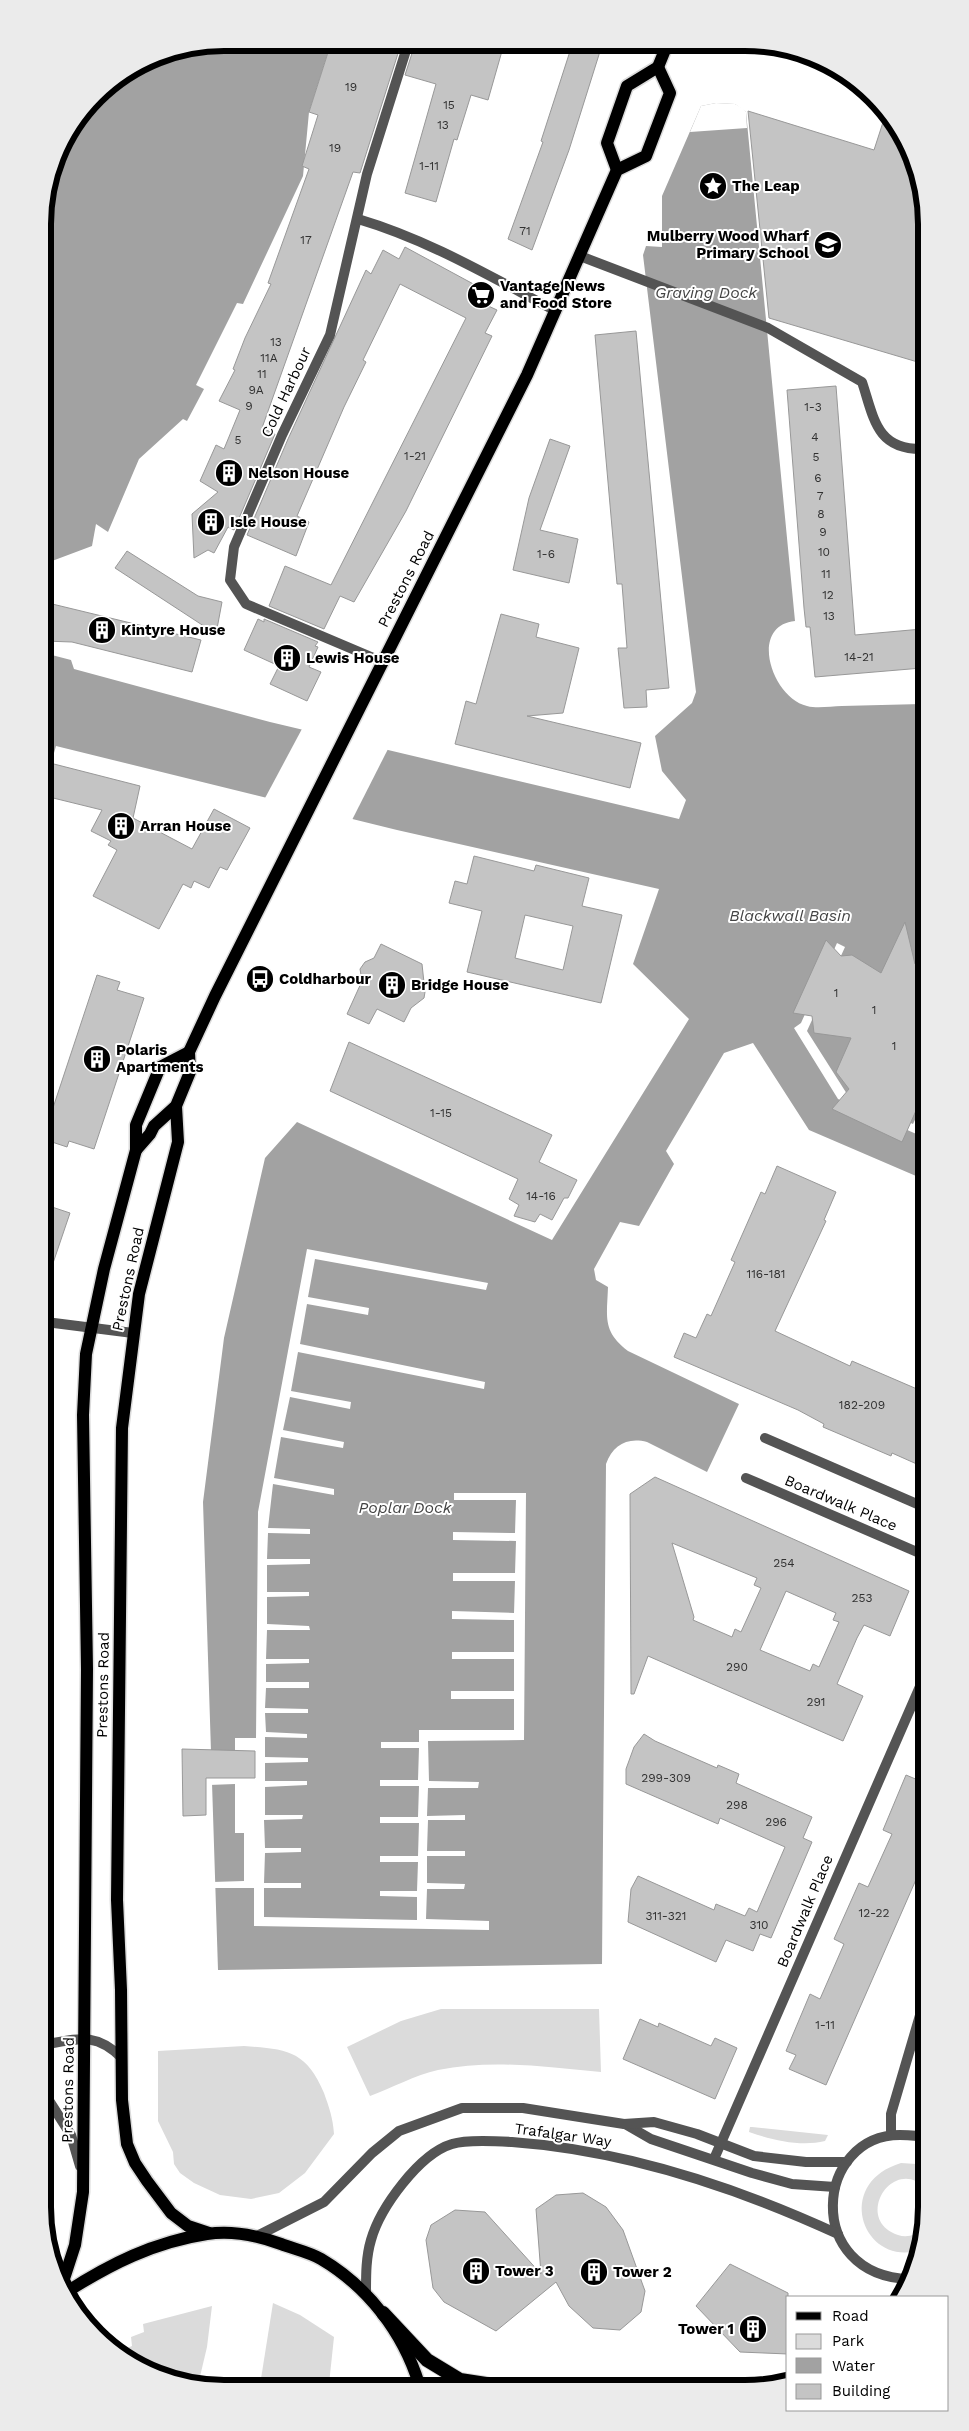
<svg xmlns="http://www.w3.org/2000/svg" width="969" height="2431" font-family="'Work Sans',sans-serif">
  <rect width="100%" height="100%" fill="#fff"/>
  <g fill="#dbdbdb">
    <path d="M441 2009H599L601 2072C546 2067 492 2059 438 2070 415 2075 392 2088 370 2096L347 2047 401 2021Z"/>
    <path d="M244 2046C286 2049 306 2050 324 2093 329 2107 333 2118 334 2134L305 2173 279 2193 251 2199 220 2195 194 2183 180 2173 174 2164 173 2152 158 2121V2051Z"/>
    <path d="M750 2127H752L828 2135 825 2141C801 2147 772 2140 749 2132Z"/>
    <path d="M901 2163 916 2164 926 2168V2188C892 2155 853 2220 898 2235 907 2238 916 2235 924 2229L920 2250C864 2268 832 2184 901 2163Z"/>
    <path d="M273 2303 300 2315 334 2337 329 2384 260 2385Z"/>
    <path d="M212 2306 207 2347 198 2385C170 2385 141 2368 118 2352L132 2346 131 2337 144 2332 143 2324Z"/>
  </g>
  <g fill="#a2a2a2">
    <path d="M225 43H331L309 112 303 176 243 304 237 303 196 385 204 389 187 421 183 419 139 459 108 532 96 524 92 546 44 564 43 212 61 144 104 88 155 56Z"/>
    <path d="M716 103 735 104 746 112 795 621C748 626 772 698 807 706 818 709 831 706 842 706 868 705 895 705 922 704L923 1179 809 1130 753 1043 724 1053 666 1151 674 1164 639 1226 620 1222 594 1269 596 1280 608 1287C607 1317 602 1331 628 1351L739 1404 707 1472 647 1442C627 1437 613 1445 606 1464L602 1964 218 1970 203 1502 224 1338 265 1158 297 1122 552 1240 689 1019 633 964 659 889 397 830 56 746 54 753 44 750V653L71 660 74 669 270 722 679 819 686 800 662 771 655 736 692 703 696 692 643 255 646 246 662 247V196L701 106Z"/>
  </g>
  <g fill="#fff">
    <path d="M716 103 735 104 742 108 746 112 747 128 690 132 701 106Z"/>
    <path d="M303 727 388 749 352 820 264 800Z"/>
    <path d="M837 943 845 947 807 1031 847 1094 913 1124 923 1103V1137L838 1099 794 1028 801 1023Z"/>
    <path d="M307 1249 488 1283 486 1290 315 1259 308 1297 369 1308 368 1315 307 1304 300 1344 485 1382 484 1389 298 1352 291 1391 351 1402 350 1409 290 1397 283 1430 344 1442 343 1448 281 1437 274 1478 334 1489V1495L273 1484 268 1528 310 1529V1534L268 1533 267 1559H310V1564L267 1565V1592H309V1596L267 1597V1624L309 1626 310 1630H267L266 1659H309V1663L266 1664V1682H309V1688H266L265 1708 308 1709V1713H265L266 1732 307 1734V1738L265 1737V1757L308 1758V1762L265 1763V1781H307V1785L265 1787V1815H303L302 1819 264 1820 265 1848H301V1852L265 1853 264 1883H301V1888H264V1917L417 1920V1897L380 1896V1891H417L418 1862H380V1856H418L419 1823H380V1817H418L419 1786H380V1780H418L419 1748H381V1742H419V1730H514V1699H451V1691H514V1659H452V1652H514V1620L452 1619V1611L514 1613 515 1581H453V1573H515L516 1541 453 1540V1532L515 1533 516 1500H454V1493H526L524 1740 428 1741 429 1781 479 1782 478 1788H428L427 1816 465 1815V1820H428L427 1851H465V1856H427V1883L465 1884 464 1889H427L426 1919 489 1921V1930L254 1926V1888H212V1882L244 1881V1833H235V1784L209 1785V1778H235V1738H256L258 1512Z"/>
  </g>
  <g fill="#c4c4c4" stroke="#989898" fill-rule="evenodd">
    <path d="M331 43 401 44 360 173 353 172 262 428 275 434 234 530 228 527 214 553 208 550 194 558 192 514 218 492 200 481 216 445 224 449 240 410 219 401 235 370 233 369 245 338 271 284 268 283 309 169 302 166 318 115 309 112Z"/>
    <path d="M415 44H504L488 100 471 95 457 140 454 139 436 202 405 193 436 84 405 75Z"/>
    <path d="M572 45H602L569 150 532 250 508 239 543 142 541 141Z"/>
    <path d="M748 111 874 150 886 113 902 133 920 178 921 363 769 318Z"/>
    <path d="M405 247 490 293 484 304 497 310 485 333 492 336 406 511 354 602 340 596 324 629 269 606 285 566 331 585 466 318 400 284 363 360 366 362 344 407 297 516 309 522 296 556 247 535 288 439 366 270 371 274 383 250 399 259Z"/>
    <path d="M636 331 669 688 646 690 647 707 624 708 618 648H627L622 584H617L595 335Z"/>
    <path d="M836 386 855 635 922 629V668L815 677 810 627H806L804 608 787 390Z"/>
    <path d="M550 439 570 446 540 530 578 539 569 583 513 570 529 498Z"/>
    <path d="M127 551 198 596 222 602 216 634 115 568Z"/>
    <path d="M44 602 201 640 192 672 72 642 44 641Z"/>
    <path d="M501 614 539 624 536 637 579 648 563 713 527 716 641 743 630 788 455 744 466 701 476 704Z"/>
    <path d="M258 619 264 622V619L318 642 315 646 318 647 309 667 321 672 307 701 270 684 279 666 244 650Z"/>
    <path d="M50 763 140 786 133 818 192 849 214 809 250 828 227 870 220 867 209 888 194 881 191 888 183 884 159 929 93 896 117 850 108 845 111 841 91 831 102 810 45 796 44 768 49 769Z"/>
    <path d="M474 856 534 871 536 865 589 878 582 906 622 915 601 1003 467 972 482 911 449 903 455 881 467 884ZM525 915 573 926 563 970 515 958Z"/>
    <path d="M905 922 915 964 923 960V1095L902 1142 832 1109 849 1089 836 1072 851 1038 814 1033 812 1016 793 1013 826 940 841 956 852 955 881 973Z"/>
    <path d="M381 944 422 964 425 992 424 998 411 1008 404 1022 377 1009 369 1024 347 1014 362 981 360 969 365 962 374 958Z"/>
    <path d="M97 975 120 982 117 990 144 998 94 1149 69 1141 67 1147 46 1140 45 1132Z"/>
    <path d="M349 1042 552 1135 539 1162 577 1180 568 1198H564L552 1220 540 1214 535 1222 514 1216 519 1205 509 1199 518 1179 330 1091Z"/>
    <path d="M777 1166 836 1192 824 1220 826 1221 775 1331 850 1366 852 1361 924 1392V1453L919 1465 892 1453 891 1456 823 1427 824 1424 798 1410 674 1357 684 1333 696 1338 707 1314 711 1316 735 1262 731 1260 761 1192 765 1194Z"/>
    <path d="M46 1205 70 1213 50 1272H46Z"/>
    <path d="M655 1477 909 1591 890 1636 864 1625 857 1638 837 1684 863 1696 843 1741 648 1656 634 1694H631L630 1494ZM672 1543 757 1578 754 1585 761 1588 741 1632 735 1629 732 1637 693 1620 694 1617ZM786 1591 836 1613 833 1620 839 1622 819 1667 813 1664 810 1671 760 1650Z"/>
    <path d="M644 1734 655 1741 717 1768 718 1765 739 1774 736 1783 812 1817 803 1838 812 1842 771 1938 760 1934 753 1951 726 1940 716 1962 628 1922 631 1889 638 1876 714 1910 716 1904 745 1916 749 1908 757 1912 785 1847 720 1818 718 1824 626 1784V1769L634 1747Z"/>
    <path d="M182 1749 255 1751V1778H206V1815L183 1816Z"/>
    <path d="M906 1775 925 1783V1859L826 2085 789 2069 796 2055 786 2051 810 1994 820 1999 844 1944 834 1939 859 1883 868 1887 892 1834 883 1830Z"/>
    <path d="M640 2019 658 2027 659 2023 711 2046 715 2038 737 2048 715 2099 623 2059Z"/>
    <path d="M583 2193 606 2207 623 2230 645 2291 641 2312 620 2330 593 2328 569 2306 556 2282 496 2331 444 2302 433 2288 426 2240 431 2225 455 2210 485 2212 541 2274 536 2209 556 2195Z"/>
    <path d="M730 2264 788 2293V2354L740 2352 696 2306Z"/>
  </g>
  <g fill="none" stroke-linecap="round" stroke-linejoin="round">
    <defs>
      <g id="primary">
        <path d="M617 170 607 143 627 86 658 67 667 45"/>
        <path d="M176 1106 178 1142 139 1294 122 1428 117 1900 121 1990 122 2100 127 2144 135 2163 147 2181 171 2213 188 2226 209 2233"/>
        <path d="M136 1150 150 1134 154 1126 176 1106 190 1072 189 1052 215 996 527 375 617 170 646 156 670 93 658 67"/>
        <path d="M62 2285 75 2245 83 2192 87 1669 83 1415 86 1354 104 1269 136 1150V1125L160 1067 189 1052"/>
        <path d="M65 2293C110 2264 154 2242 207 2234 232 2230 259 2236 281 2244 294 2249 309 2252 321 2259 367 2286 403 2332 419 2384"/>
      </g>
      <path id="trunk" d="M383 2313 427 2360 460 2380 486 2384"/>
    </defs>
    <use href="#primary" stroke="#dbdbdb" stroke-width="15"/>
    <use href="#trunk" stroke="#dbdbdb" stroke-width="16"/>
    <g stroke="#545454" stroke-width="10">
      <path d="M358 219C429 240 491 277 556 311"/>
      <path d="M580 256 768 328 862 382C874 418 876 449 921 449"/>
      <path d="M383 662 246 604 230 580 234 547 282 435 330 335 367 174 408 44"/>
      <path d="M46 1322 133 1333"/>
      <path d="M765 1438 924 1507"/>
      <path d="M746 1478 924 1555"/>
      <path d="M48 2044C80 2038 97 2033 122 2058"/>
      <path d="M48 2099 71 2135 80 2166"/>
      <path d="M714 2159 925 1675"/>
    </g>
    <g stroke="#545454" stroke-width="10">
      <path d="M625 2124 651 2139 752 2173 792 2184 835 2187"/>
      <path d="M891 2135V2114L921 2012 925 1982"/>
      <path d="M257 2236 324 2202 372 2153 399 2131 462 2108H523L624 2124 654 2122 697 2134 754 2156 806 2162H847"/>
      <path d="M909 2279C803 2275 815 2135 900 2135 909 2135 917 2135 926 2138"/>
      <path d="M366 2292C366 2274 366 2257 371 2240 380 2208 419 2154 452 2144 467 2139 496 2141 512 2142 623 2150 738 2188 838 2234"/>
    </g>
    <use href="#primary" stroke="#000" stroke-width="12"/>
    <use href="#trunk" stroke="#000" stroke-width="14"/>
  </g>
  <defs>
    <symbol id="sight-disc" viewBox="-11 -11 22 22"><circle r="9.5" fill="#000" stroke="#fff"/><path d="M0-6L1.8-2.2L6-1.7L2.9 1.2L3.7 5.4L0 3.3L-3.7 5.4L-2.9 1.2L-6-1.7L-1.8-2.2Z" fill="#fff"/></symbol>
    <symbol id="school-disc" viewBox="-11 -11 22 22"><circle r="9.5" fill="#000" stroke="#fff"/><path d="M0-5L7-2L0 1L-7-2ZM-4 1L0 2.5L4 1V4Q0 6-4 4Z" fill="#fff"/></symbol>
    <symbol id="supermarket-disc" viewBox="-11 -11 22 22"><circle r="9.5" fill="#000" stroke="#fff"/><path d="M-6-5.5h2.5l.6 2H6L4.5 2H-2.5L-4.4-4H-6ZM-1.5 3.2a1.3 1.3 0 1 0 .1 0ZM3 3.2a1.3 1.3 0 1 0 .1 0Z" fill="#fff"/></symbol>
    <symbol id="building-disc" viewBox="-11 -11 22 22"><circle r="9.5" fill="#000" stroke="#fff"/><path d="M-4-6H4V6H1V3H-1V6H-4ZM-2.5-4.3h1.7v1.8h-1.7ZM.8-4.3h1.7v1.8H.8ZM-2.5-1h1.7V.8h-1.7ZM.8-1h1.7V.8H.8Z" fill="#fff"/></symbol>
    <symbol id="bus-disc" viewBox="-11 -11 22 22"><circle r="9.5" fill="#000" stroke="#fff"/><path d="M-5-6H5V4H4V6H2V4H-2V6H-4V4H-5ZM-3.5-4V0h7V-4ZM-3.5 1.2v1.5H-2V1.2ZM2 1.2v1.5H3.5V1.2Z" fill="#fff"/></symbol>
  </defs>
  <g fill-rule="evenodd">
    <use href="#sight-disc" x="697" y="170" width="32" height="32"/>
    <use href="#school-disc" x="812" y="229" width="32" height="32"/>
    <use href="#supermarket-disc" x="465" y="279" width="32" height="32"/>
    <use href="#building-disc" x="213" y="457" width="32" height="32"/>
    <use href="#building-disc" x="195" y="506" width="32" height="32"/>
    <use href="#building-disc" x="86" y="614" width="32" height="32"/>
    <use href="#building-disc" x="271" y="642" width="32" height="32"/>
    <use href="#building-disc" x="105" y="810" width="32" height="32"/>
    <use href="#bus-disc" x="244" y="963" width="32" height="32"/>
    <use href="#building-disc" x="376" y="969" width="32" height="32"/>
    <use href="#building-disc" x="81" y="1043" width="32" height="32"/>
    <use href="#building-disc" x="460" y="2255" width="32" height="32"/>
    <use href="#building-disc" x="578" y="2256" width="32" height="32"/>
    <use href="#building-disc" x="737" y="2313" width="32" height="32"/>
  </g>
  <g text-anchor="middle" stroke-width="4" stroke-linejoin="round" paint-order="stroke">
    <g font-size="12" fill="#313131">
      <text x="351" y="91">19</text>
      <text x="449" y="109">15</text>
      <text x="443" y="129">13</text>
      <text x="335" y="152">19</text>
      <text x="429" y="170">1-11</text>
      <text x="525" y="235">71</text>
      <text x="306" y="244">17</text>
      <text x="276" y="346">13</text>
      <text x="269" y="362">11A</text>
      <text x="262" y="378">11</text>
      <text x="256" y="394">9A</text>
      <text x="249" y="410">9</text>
      <text x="813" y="411">1-3</text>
      <text x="815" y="441">4</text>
      <text x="238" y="444">5</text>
      <text x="415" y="460">1-21</text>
      <text x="816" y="461">5</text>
      <text x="818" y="482">6</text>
      <text x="820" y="500">7</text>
      <text x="821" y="518">8</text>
      <text x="823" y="536">9</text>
      <text x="824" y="556">10</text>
      <text x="546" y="558">1-6</text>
      <text x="826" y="578">11</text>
      <text x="828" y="599">12</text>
      <text x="829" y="620">13</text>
      <text x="859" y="661">14-21</text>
      <text x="836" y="997">1</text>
      <text x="874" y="1014">1</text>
      <text x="894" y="1050">1</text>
      <text x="441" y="1117">1-15</text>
      <text x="541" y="1200">14-16</text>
      <text x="766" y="1278">116-181</text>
      <text x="862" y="1409">182-209</text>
      <text x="784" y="1567">254</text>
      <text x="862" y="1602">253</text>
      <text x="737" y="1671">290</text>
      <text x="816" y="1706">291</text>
      <text x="666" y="1782">299-309</text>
      <text x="737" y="1809">298</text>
      <text x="776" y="1826">296</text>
      <text x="874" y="1917">12-22</text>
      <text x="666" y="1920">311-321</text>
      <text x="759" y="1929">310</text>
      <text x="825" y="2029">1-11</text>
    </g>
    <g font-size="15" font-weight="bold" fill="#000" stroke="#fff" text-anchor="start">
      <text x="732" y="191">The Leap</text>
      <text x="809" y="241" text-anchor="end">Mulberry Wood Wharf<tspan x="809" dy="17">Primary School</tspan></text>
      <text x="500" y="291">Vantage News<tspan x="500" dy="17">and Food Store</tspan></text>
      <text x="248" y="478">Nelson House</text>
      <text x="230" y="527">Isle House</text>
      <text x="121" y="635">Kintyre House</text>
      <text x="306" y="663">Lewis House</text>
      <text x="140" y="831">Arran House</text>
      <text x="279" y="984">Coldharbour</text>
      <text x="411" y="990">Bridge House</text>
      <text x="116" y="1055">Polaris<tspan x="116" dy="17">Apartments</tspan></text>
      <text x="495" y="2276">Tower 3</text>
      <text x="613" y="2277">Tower 2</text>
      <text x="734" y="2334" text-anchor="end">Tower 1</text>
    </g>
    <g font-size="15" fill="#000" stroke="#fff">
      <text transform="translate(286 392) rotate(-65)" y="5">Cold Harbour</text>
      <text transform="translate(406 579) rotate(-63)" y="5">Prestons Road</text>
      <text transform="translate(128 1279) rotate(-78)" y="5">Prestons Road</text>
      <text transform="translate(841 1503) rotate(23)" y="5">Boardwalk Place</text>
      <text transform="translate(103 1685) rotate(-89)" y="5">Prestons Road</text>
      <text transform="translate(805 1911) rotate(-67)" y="5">Boardwalk Place</text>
      <text transform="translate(68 2090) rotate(-89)" y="5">Prestons Road</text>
      <text transform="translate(563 2135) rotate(8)" y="5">Trafalgar Way</text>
    </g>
    <g font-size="16" font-style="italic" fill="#434343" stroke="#fff">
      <text x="706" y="298">Graving Dock</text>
      <text x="790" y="921">Blackwall Basin</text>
      <text x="405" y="1513">Poplar Dock</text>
    </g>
  </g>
  <path d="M0 0H969V2431H0ZM224 51H745A173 173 0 0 1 918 224V2207A173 173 0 0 1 745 2380H224A173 173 0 0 1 51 2207V224A173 173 0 0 1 224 51Z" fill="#ebebeb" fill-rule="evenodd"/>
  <path fill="none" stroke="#000" stroke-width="6" d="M224 51H745A173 173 0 0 1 918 224V2207A173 173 0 0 1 745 2380H224A173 173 0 0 1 51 2207V224A173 173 0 0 1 224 51Z"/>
  <rect x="786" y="2296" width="162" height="115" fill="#ffffff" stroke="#999999"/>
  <rect x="796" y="2312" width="25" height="8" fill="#000000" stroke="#999999"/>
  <text x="832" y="2321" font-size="15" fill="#000000">Road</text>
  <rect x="796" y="2334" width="25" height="15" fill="#dbdbdb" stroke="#999999"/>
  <text x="832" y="2346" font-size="15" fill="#000000">Park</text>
  <rect x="796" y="2358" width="25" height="15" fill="#a2a2a2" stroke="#999999"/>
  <text x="832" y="2371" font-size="15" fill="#000000">Water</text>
  <rect x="796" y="2384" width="25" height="15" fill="#c4c4c4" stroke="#999999"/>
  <text x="832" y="2396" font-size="15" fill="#000000">Building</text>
</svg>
